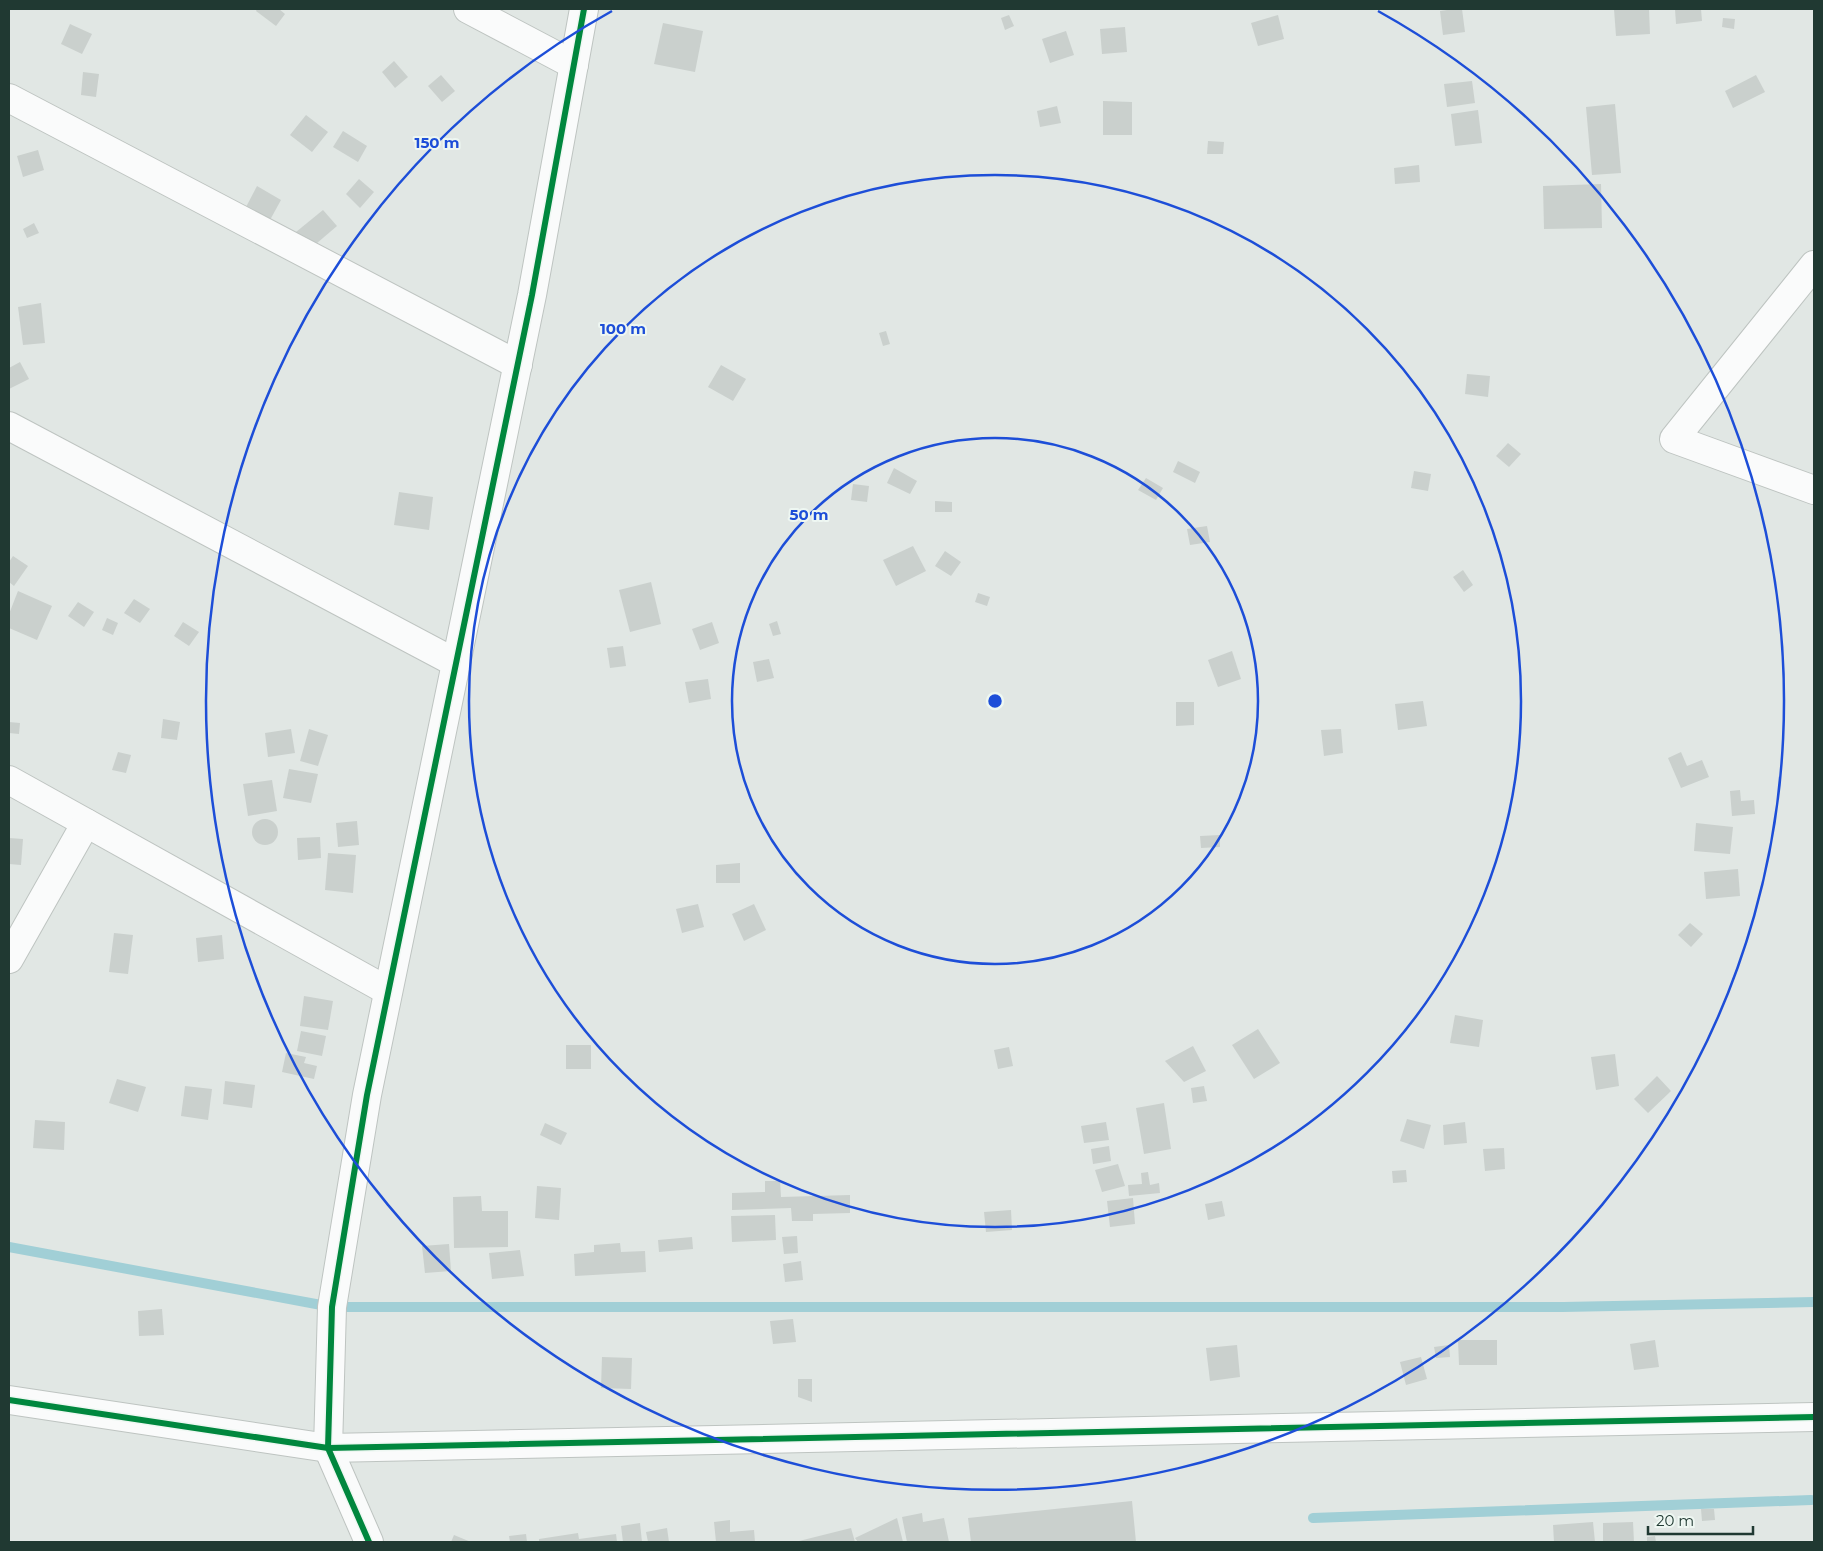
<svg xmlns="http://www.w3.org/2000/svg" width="1823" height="1551" font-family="Montserrat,sans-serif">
  <rect width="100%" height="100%" fill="#e1e7e4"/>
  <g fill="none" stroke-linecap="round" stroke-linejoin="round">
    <g stroke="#a1cfd6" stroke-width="10">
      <path d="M9 1247 332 1307H1563L1814 1302"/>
      <path d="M1313 1518 1811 1500"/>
    </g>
  </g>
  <g fill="#cad0cd">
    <path d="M257 9H279L285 14 276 26 256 11Z"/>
    <path d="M1454 9H1462L1465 32 1443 35 1440 11Z"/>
    <path d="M1614 9H1649L1650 34 1616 36Z"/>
    <path d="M1675 9H1701L1702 21 1676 24Z"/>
    <path d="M1009 15 1014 26 1005 30 1001 18Z"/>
    <path d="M1278 15 1284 39 1258 46 1251 23Z"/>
    <path d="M1723 18 1735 19 1734 29 1722 27Z"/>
    <path d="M663 23 703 31 695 72 654 64Z"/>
    <path d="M70 24 92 34 82 54 61 44Z"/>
    <path d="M1125 27 1127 52 1102 54 1100 29Z"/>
    <path d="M1066 31 1074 55 1050 63 1042 39Z"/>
    <path d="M394 61 408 77 395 88 382 72Z"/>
    <path d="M83 72 99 74 96 97 81 95Z"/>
    <path d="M441 75 455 91 442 102 428 86Z"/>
    <path d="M1756 75 1765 92 1733 108 1725 91Z"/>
    <path d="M1472 81 1475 103 1447 107 1444 84Z"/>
    <path d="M1103 101 1132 102V135H1103Z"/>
    <path d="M1615 104 1621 173 1592 175 1586 107Z"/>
    <path d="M1057 106 1061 123 1040 127 1037 111Z"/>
    <path d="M1478 110 1482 143 1455 146 1451 114Z"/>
    <path d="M306 115 328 132 312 152 290 135Z"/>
    <path d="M343 131 367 146 358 162 333 147Z"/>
    <path d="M1208 141 1224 142 1223 154H1207Z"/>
    <path d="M38 150 44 170 23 177 17 156Z"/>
    <path d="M1419 165 1420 182 1395 184 1394 168Z"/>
    <path d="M359 179 374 192 360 208 346 194Z"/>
    <path d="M1601 184 1602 228 1544 229 1543 186Z"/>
    <path d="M257 186 281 200 270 220 246 207Z"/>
    <path d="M323 210 337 226 310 249 296 232Z"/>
    <path d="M34 223 39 233 27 238 23 229Z"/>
    <path d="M41 303 45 343 23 345 18 307Z"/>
    <path d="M886 331 890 344 883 346 879 333Z"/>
    <path d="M20 362 29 379 9 389V368Z"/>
    <path d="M721 365 746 379 733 401 708 387Z"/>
    <path d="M1467 374 1490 376 1488 397 1465 394Z"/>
    <path d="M1508 443 1521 454 1509 467 1496 456Z"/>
    <path d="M1178 461 1200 472 1195 483 1173 472Z"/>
    <path d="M894 468 917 481 910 494 887 483Z"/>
    <path d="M1414 471 1431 474 1428 491 1411 488Z"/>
    <path d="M1146 478 1163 488 1156 500 1138 490Z"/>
    <path d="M853 484 869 486 867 502 851 500Z"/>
    <path d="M399 492 433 497 429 530 394 525Z"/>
    <path d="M935 501 952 502V512H935Z"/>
    <path d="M1207 526 1210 542 1190 545 1187 529Z"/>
    <path d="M913 546 926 571 896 586 883 560Z"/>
    <path d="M945 551 961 562 951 576 935 566Z"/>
    <path d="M13 556 28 566 14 586 9 582V562Z"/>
    <path d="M1463 570 1473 585 1464 592 1453 577Z"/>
    <path d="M651 582 661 624 630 632 619 590Z"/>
    <path d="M18 591 52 606 37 640 9 628V614Z"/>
    <path d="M978 593 990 597 987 606 975 602Z"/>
    <path d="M134 599 150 609 140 623 124 613Z"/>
    <path d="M78 602 94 612 84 627 68 616Z"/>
    <path d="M107 618 118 623 113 635 102 630Z"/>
    <path d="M777 621 781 634 773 636 769 624Z"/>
    <path d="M183 622 199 632 189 646 174 636Z"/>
    <path d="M712 622 719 643 700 650 692 629Z"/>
    <path d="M623 646 626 666 610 668 607 648Z"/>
    <path d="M1232 651 1241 679 1218 687 1208 660Z"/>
    <path d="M769 659 774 678 757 682 753 662Z"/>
    <path d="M708 679 711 699 689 703 685 682Z"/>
    <path d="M1423 701 1427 726 1398 730 1395 704Z"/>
    <path d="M1176 702H1194V725L1176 726Z"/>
    <path d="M163 719 180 722 177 740 161 738Z"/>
    <path d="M9 722 20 723 19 734 9 733Z"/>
    <path d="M291 729 295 753 268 757 265 733Z"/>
    <path d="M309 729 328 735 318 766 300 761Z"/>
    <path d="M1341 729 1343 753 1324 756 1321 730Z"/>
    <path d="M118 752 131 755 126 773 112 770Z"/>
    <path d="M1681 752 1687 766 1702 760 1709 777 1681 788 1668 758Z"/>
    <path d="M289 769 318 774 311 803 283 798Z"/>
    <path d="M272 780 277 811 248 816 243 784Z"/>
    <path d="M1740 790 1741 801 1754 800 1755 814 1732 816 1730 791Z"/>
    <circle cx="265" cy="832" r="13"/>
    <path d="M357 821 359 845 338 847 336 823Z"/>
    <path d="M1696 823 1733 827 1730 854 1694 851Z"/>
    <path d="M1220 835V847L1201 848 1200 836Z"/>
    <path d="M320 837 321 858 298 860 297 838Z"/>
    <path d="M9 838 23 839 21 865 9 864Z"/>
    <path d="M328 853 356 855 353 893 325 890Z"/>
    <path d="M740 863V883H716V865Z"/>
    <path d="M1738 869 1740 896 1706 899 1704 872Z"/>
    <path d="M698 904 704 927 682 933 676 909Z"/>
    <path d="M754 904 766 930 744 941 732 914Z"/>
    <path d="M1690 923 1703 934 1691 947 1678 935Z"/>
    <path d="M114 933 133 935 128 974 109 972Z"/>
    <path d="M222 935 224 959 198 962 196 938Z"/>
    <path d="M304 996 333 1001 328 1030 300 1026Z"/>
    <path d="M1455 1015 1483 1020 1479 1047 1450 1043Z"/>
    <path d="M1258 1029 1280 1063 1254 1079 1232 1045Z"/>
    <path d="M301 1031 326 1036 322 1056 297 1051Z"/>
    <rect x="566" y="1045" width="25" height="24"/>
    <path d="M1193 1046 1206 1071 1184 1082 1165 1061Z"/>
    <path d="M1009 1047 1013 1066 998 1069 994 1050Z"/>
    <path d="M286 1053 306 1057 304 1063 317 1066 314 1079 282 1072Z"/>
    <path d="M1615 1054 1619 1086 1596 1090 1591 1057Z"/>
    <path d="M1657 1076 1671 1091 1648 1113 1634 1099Z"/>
    <path d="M117 1079 146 1087 138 1112 109 1103Z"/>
    <path d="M225 1081 255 1085 252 1108 223 1104Z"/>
    <path d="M185 1086 212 1089 208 1120 181 1116Z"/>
    <path d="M1204 1086 1207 1101 1193 1103 1191 1088Z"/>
    <path d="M1164 1103 1171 1149 1144 1154 1136 1108Z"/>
    <path d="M1407 1119 1431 1125 1424 1149 1400 1141Z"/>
    <path d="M35 1120 65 1122 64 1150 33 1148Z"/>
    <path d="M1106 1122 1109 1140 1084 1143 1081 1126Z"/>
    <path d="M1465 1122 1467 1143 1444 1145 1443 1125Z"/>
    <path d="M545 1123 567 1133 561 1145 540 1135Z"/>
    <path d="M1109 1146 1111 1161 1093 1164 1091 1149Z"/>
    <path d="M1504 1148 1505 1169 1485 1171 1483 1149Z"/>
    <path d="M1118 1164 1125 1186 1102 1192 1095 1170Z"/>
    <path d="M1406 1170 1407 1182 1393 1183 1392 1171Z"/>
    <path d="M1148 1172 1150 1185 1159 1183 1160 1193 1129 1196 1128 1185 1142 1184 1141 1173Z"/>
    <path d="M765 1181H780L781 1197 850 1195V1213L813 1214V1221H792L791 1208 732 1210V1193L765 1192Z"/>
    <path d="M537 1186 561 1188 559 1220 535 1218Z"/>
    <path d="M481 1196 482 1211H508V1247L454 1248 453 1197Z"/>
    <path d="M1133 1198 1135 1224 1110 1227 1107 1201Z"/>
    <path d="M1222 1201 1225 1216 1208 1220 1205 1204Z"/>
    <path d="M1011 1210 1012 1230 986 1232 984 1212Z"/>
    <path d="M775 1215 776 1240 732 1242 731 1216Z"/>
    <path d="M797 1236 798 1253 784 1254 782 1237Z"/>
    <path d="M692 1237 693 1249 659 1252 658 1240Z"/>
    <path d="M620 1243 621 1252 645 1251 646 1272 575 1276 574 1254 594 1252V1245Z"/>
    <path d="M449 1244 451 1271 425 1273 422 1246Z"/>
    <path d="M520 1250 524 1276 492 1279 489 1253Z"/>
    <path d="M801 1261 803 1280 785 1282 783 1264Z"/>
    <path d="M162 1309 164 1335 139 1336 138 1311Z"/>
    <path d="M793 1319 796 1342 773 1344 770 1321Z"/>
    <path d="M1458 1340H1497V1365H1459Z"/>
    <path d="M1655 1340 1659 1367 1634 1370 1630 1344Z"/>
    <path d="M1237 1345 1240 1377 1210 1381 1206 1348Z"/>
    <path d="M1449 1345 1450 1357 1436 1358 1434 1347Z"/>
    <path d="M602 1357 632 1358 631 1389 601 1388Z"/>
    <path d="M1421 1357 1427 1379 1406 1385 1400 1362Z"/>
    <path d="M798 1379H812V1402L798 1397Z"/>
    <path d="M1132 1501 1136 1542H971L968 1518Z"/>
    <path d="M1701 1509H1714L1715 1520 1702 1521Z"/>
    <path d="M922 1513 923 1522 944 1518 949 1542H907L902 1517Z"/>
    <path d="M897 1518 903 1542H858L855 1538Z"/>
    <path d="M730 1520V1532L754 1530 755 1542H716L714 1522Z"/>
    <path d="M1593 1522 1595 1542H1554L1553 1525Z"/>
    <path d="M1633 1522 1634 1542H1603V1523Z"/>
    <path d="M640 1523 642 1542H623L621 1526Z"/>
    <path d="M667 1528 669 1542H648L646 1532Z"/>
    <path d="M851 1528 855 1542H795Z"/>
    <path d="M578 1533 579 1539 616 1534 617 1542H539V1539Z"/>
    <path d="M526 1534 527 1542H510L509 1536Z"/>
    <path d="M454 1535 471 1542H451Z"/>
    <path d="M1655 1536 1656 1542H1647V1537Z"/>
  </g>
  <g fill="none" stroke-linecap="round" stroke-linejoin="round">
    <defs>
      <g id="minor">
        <path d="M468 9 574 65"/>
        <path d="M9 98 518 365"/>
        <path d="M1814 265 1674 439 1814 490"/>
        <path d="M9 426 456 663"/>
        <path d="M9 780 388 991"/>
        <path d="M9 959 86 823"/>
        <path d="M328 1448 369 1542"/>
      </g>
      <g id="tertiary">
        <path d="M9 1400 328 1448 1814 1417"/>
        <path d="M328 1448 332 1307 367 1095 532 295 584 9"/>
      </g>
    </defs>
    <use href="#minor" stroke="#bec4c1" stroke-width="30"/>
    <use href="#tertiary" stroke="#bec4c1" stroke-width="30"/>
    <use href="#minor" stroke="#fafbfb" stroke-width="28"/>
    <use href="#tertiary" stroke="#fafbfb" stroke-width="28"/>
    <defs>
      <g id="cycleway">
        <path d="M9 1400 328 1448 1814 1417"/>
        <path d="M369 1542 328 1448 332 1307 367 1095 532 295 584 9"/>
      </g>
    </defs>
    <use href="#cycleway" stroke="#eef7f2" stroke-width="9"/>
    <use href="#cycleway" stroke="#00873e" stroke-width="6"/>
  </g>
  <g fill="none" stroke="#1d4ed8" stroke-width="2.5">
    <circle cx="995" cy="701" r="263"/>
    <circle cx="995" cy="701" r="526"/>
    <path d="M1378 11A789 789 0 1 1 612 11"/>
  </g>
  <circle cx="995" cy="701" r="8" fill="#1d4ed8" stroke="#eef7f2" stroke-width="2.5"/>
  <g font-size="15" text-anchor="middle" font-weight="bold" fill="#1d4ed8" stroke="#eef7f2" stroke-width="4" stroke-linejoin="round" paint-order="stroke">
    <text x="437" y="148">150 m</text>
    <text x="623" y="334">100 m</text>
    <text x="809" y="520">50 m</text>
  </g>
  <rect width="1823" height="1551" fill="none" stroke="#203932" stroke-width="20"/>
  <path d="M1648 1526v8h105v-8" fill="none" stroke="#203932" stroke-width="2.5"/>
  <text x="1656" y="1526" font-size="15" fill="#203932" stroke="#eef7f2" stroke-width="4" paint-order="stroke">20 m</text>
</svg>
